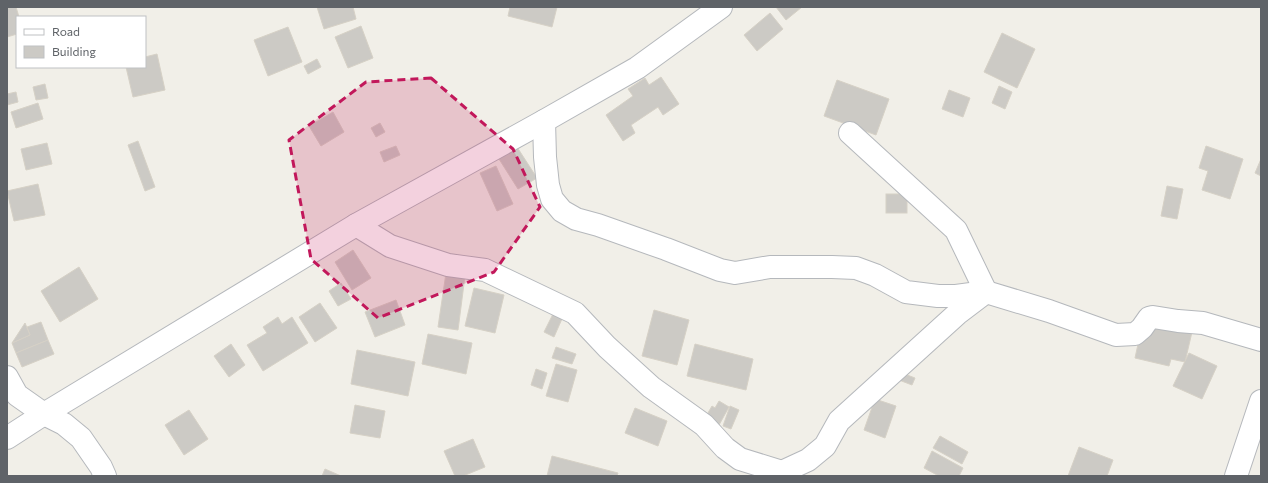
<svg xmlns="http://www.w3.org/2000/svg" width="1268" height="483" font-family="Commissioner,sans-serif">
  <rect width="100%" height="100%" fill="#f1efe8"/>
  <g fill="#cccac5" stroke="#d6d1c6">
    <path d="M7 7H16L19 17H17V34L7 37Z"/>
    <path d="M317 7H353L356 19 324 29Z"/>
    <path d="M510 7H557L552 27 508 16Z"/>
    <path d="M776 7H802L786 20Z"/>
    <path d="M770 13 783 29 757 51 744 35Z"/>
    <path d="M361 26 373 58 348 68 335 37Z"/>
    <path d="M288 27 302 62 268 76 254 40Z"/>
    <path d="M1002 33 1035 49 1017 88 984 72Z"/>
    <path d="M157 54 165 90 133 97 126 67H145V57Z"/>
    <path d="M317 59 321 67 308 74 304 66Z"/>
    <path d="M661 77 679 104 663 115 658 107 631 125 635 133 623 141 606 115 633 96 628 89 645 78 649 85Z"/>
    <path d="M837 80 889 99 876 135 824 116Z"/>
    <path d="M45 84 48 98 36 100 33 87Z"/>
    <path d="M999 86 1012 92 1005 109 992 103Z"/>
    <path d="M949 90 970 98 963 117 942 109Z"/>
    <path d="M16 92 18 102 7 105V94Z"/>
    <path d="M38 103 43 119 16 128 11 112Z"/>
    <path d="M333 112 344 132 321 146 309 126Z"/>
    <path d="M380 123 385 132 376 137 371 128Z"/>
    <path d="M138 141 155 187 145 191 128 145Z"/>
    <path d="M47 143 52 164 26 170 21 149Z"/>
    <path d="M396 146 400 155 384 162 380 152Z"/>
    <path d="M1206 146 1243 159 1230 199 1202 190 1208 171 1199 168Z"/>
    <path d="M517 147 537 178 518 189 499 159Z"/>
    <path d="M1261 159V176L1255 173Z"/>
    <path d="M496 166 513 204 497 211 480 173Z"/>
    <path d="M38 184 45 215 14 221 7 191Z"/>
    <path d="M1167 186 1183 189 1177 219 1161 216Z"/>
    <rect x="886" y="194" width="21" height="19"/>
    <path d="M353 250 371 278 352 290 335 262Z"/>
    <path d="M79 267 98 299 60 322 41 291Z"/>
    <path d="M446 273 465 276 458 330 438 327Z"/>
    <path d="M341 283 351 299 338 306 329 291Z"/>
    <path d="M474 288 504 295 495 333 465 326Z"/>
    <path d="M396 300 405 325 375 337 365 312Z"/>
    <path d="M320 303 337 328 315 342 299 317Z"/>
    <path d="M556 308 565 312 554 337 544 332Z"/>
    <path d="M654 310 689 320 677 365 642 356Z"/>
    <path d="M278 317 282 324 292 317 308 343 263 371 247 345 267 333 263 327Z"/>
    <path d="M41 322 48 340 16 353 12 343 30 335 27 327Z"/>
    <path d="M25 323 30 335 12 343Z"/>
    <path d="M1153 323 1192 332 1185 362 1171 359 1169 366 1135 358 1140 335 1150 337Z"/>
    <path d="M428 334 472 343 466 374 422 364Z"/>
    <path d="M48 340 54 354 22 367 16 353Z"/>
    <path d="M231 344 245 365 229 377 214 356Z"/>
    <path d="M695 344 753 359 746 390 687 376Z"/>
    <path d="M556 347 576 354 572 364 552 358Z"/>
    <path d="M357 350 415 362 408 396 351 384Z"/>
    <path d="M1189 353 1217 366 1202 399 1173 386Z"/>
    <path d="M556 364 577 370 568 402 546 396Z"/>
    <path d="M536 369 547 373 542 389 531 385Z"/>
    <path d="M902 373 915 378 912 385 899 380Z"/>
    <path d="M875 399 896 406 885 438 864 430Z"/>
    <path d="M719 401 729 407 719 425 705 418 712 406 715 408Z"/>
    <path d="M355 405 385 411 380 438 350 433Z"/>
    <path d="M730 406 739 410 731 429 723 426Z"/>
    <path d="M635 408 667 421 658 446 625 433Z"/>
    <path d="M189 410 208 439 184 455 165 425Z"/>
    <path d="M940 436 968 452 962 464 933 448Z"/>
    <path d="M473 439 485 467 463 476H455L444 451Z"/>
    <path d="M1079 447 1113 460 1107 476H1068Z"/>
    <path d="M932 451 963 468 959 476H939L924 468Z"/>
    <path d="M552 456 618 473 617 476H547Z"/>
    <path d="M325 469 341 476H322Z"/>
  </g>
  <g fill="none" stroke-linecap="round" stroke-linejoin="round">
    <defs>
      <g id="minor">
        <path d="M544 121 545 157 548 185 552 199 562 211 576 219 598 225 666 249 720 270 735 273 770 267H832L856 268 875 275 906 292 938 296H956L986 292 1049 311 1116 335 1135 334 1142 328 1149 318 1153 317 1178 321 1203 323 1261 340"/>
        <path d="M356 225 390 246 448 265 485 270 575 313 607 347 651 387 704 425 725 448 740 459 782 472 785 476"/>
        <path d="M7 377 17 395 44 414 64 424 81 438 101 467 105 476"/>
        <path d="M7 438 44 414 356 225 544 121 637 68 721 7"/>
        <path d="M782 472 808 460 825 446 839 421 957 314 986 292 956 230 850 133"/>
        <path d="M1236 476 1261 401"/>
      </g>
    </defs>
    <use href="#minor" stroke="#b5b8bc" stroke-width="24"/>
    <use href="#minor" stroke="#fff" stroke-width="22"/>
  </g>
  <path fill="#c2185b" fill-opacity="0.2" stroke="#c2185b" stroke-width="3" stroke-dasharray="8 5" stroke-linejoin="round" d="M431 78 513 149 540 207 494 272 378 318 311 259 289 140 366 82Z"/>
  <rect width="1268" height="483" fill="none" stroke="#5f6368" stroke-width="16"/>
  <rect x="16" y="16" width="130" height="52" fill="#ffffff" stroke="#bfc1c3"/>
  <rect x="24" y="29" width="20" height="6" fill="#ffffff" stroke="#bfc1c3"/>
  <text x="52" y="36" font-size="12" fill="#5f6368">Road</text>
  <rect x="24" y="46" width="20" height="12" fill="#cccac5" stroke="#bfc1c3"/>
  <text x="52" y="56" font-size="12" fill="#5f6368">Building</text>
</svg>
